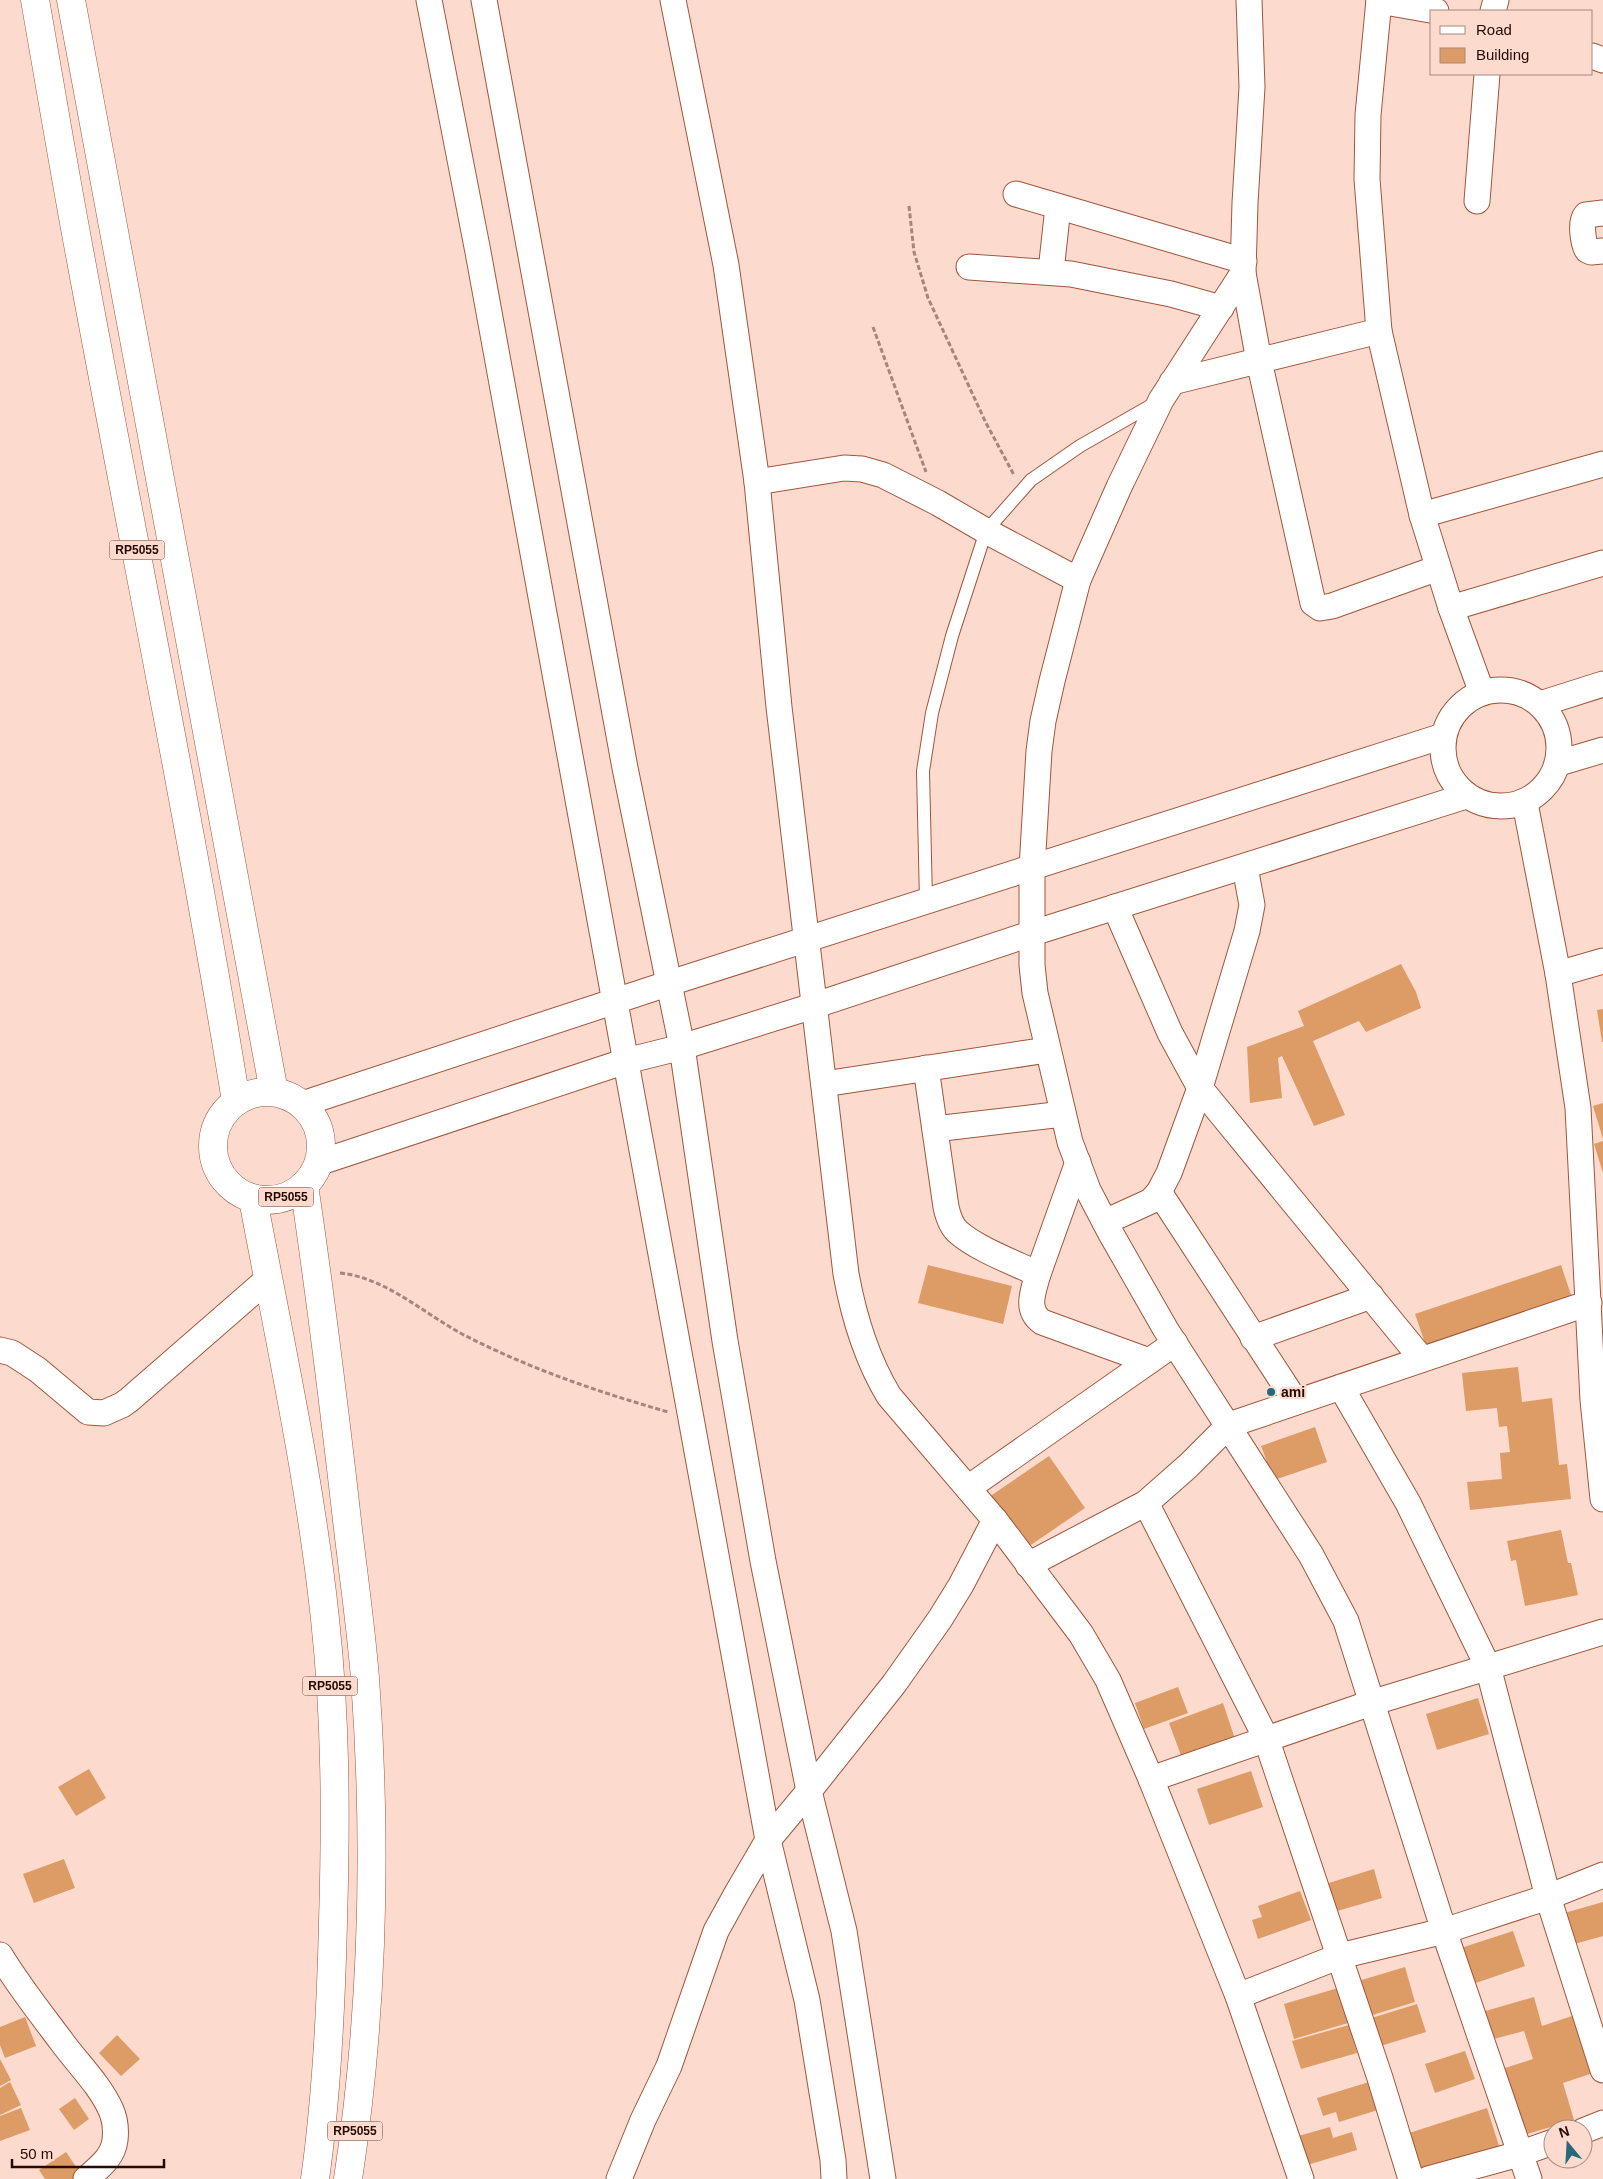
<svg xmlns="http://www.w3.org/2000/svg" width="1603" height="2179" font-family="Arial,sans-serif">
  <rect width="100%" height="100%" fill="#fcdace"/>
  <g fill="#dd9b66">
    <path d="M1401 964 1416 992 1421 1008 1366 1032 1359 1021 1313 1041 1345 1115 1314 1126 1282 1056 1278 1058 1282 1098 1250 1103 1247 1047 1304 1026 1298 1011Z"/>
    <path d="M1603 1009V1042H1602L1597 1010Z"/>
    <path d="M1603 1103V1139L1593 1106Z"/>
    <path d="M1603 1141V1173L1594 1144Z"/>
    <path d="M928 1265 1012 1286 1003 1324 918 1303Z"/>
    <path d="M1561 1265 1572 1298 1426 1346 1415 1314Z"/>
    <path d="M1518 1367 1522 1402 1552 1398 1559 1465 1567 1464 1571 1499 1470 1510 1467 1482 1502 1479 1500 1453 1510 1452 1507 1426 1499 1427 1497 1408 1466 1411 1462 1373Z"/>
    <path d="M1315 1427 1327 1462 1274 1480 1261 1446Z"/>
    <path d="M1049 1456 1085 1508 1025 1549 989 1497Z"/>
    <path d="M1561 1530 1568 1563H1571L1578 1595 1525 1606 1516 1560 1511 1561 1507 1541Z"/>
    <path d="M1178 1687 1188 1713 1144 1729 1135 1703Z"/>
    <path d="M1478 1698 1489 1734 1437 1750 1426 1714Z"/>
    <path d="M1223 1703 1235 1739 1182 1758 1169 1723Z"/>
    <path d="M89 1769 106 1798 76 1816 58 1787Z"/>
    <path d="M1251 1771 1263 1807 1209 1825 1197 1789Z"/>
    <path d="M64 1859 75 1888 34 1903 23 1874Z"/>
    <path d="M1374 1869 1382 1898 1327 1914 1319 1886Z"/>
    <path d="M1300 1891 1311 1920 1258 1939 1252 1920 1262 1917 1258 1906Z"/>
    <path d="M1603 1902V1936L1571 1945 1561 1914Z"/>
    <path d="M1513 1931 1525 1966 1473 1984 1461 1948Z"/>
    <path d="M1405 1967 1415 2002 1366 2017 1355 1982Z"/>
    <path d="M1338 1988 1348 2023 1294 2039 1284 2004Z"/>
    <path d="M1534 1997 1542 2026 1575 2015 1593 2073 1563 2083 1574 2120 1521 2136 1499 2070 1533 2059 1524 2031 1490 2040 1482 2012Z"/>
    <path d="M1417 2004 1426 2032 1374 2048 1365 2020Z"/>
    <path d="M25 2017 36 2046 5 2058 0 2045V2027Z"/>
    <path d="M1349 2025 1357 2053 1301 2069 1292 2041Z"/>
    <path d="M117 2035 140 2059 121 2076 99 2053Z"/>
    <path d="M1465 2051 1475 2079 1435 2093 1425 2064Z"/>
    <path d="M0 2059 11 2080 0 2086Z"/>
    <path d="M10 2082 21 2105 0 2115V2088Z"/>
    <path d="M1369 2082 1378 2110 1339 2122 1336 2112 1323 2116 1317 2098Z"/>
    <path d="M75 2098 89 2119 74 2130 59 2109Z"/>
    <path d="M21 2108 30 2130 0 2141V2116Z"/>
    <path d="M1487 2108 1499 2146 1415 2173 1403 2135Z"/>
    <path d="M1330 2127 1333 2138 1352 2132 1357 2150 1304 2166 1295 2137Z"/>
    <path d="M66 2152 81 2174 74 2179H45L39 2170Z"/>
  </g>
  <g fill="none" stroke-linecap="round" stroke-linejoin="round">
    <defs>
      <path id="lane" d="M926 901 923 771 932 713 952 636 986 531 1031 480 1080 446 1157 402"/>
      <g id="street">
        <path d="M429 0 478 252 768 1840 807 2000 833 2160 834 2179"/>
        <path d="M484 0 625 768 682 1047 725 1341 763 1561 809 1791 844 1931 883 2179"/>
        <path d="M673 0 726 265 757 482 779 707 846 1274C854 1318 866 1358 889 1396L995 1520 1081 1634 1108 1680 1151 1779 1238 1996 1301 2179"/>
        <path d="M1249 0 1252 87 1245 203 1243 273 1259 361 1313 603 1320 608 1332 606 1438 568"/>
        <path d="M1379 0 1368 115 1367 179 1379 331 1422 515 1451 608 1482 693"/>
        <path d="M1379 1 1436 11"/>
        <path d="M1493 11 1496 0"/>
        <path d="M1592 56 1603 60"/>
        <path d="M1016 194 1244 261"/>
        <path d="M1477 201 1487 74"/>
        <path d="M1603 213 1586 215C1580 222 1583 242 1587 250L1591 252 1603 251"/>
        <path d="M969 267 1071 274 1171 294 1221 308"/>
        <path d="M1051 271 1058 207"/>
        <path d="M1243 273 1161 400 1119 487 1078 580 1052 681 1043 721 1039 751 1032 868V965L1035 993 1070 1142 1088 1190 1110 1232 1166 1330 1311 1555 1346 1621 1444 1931 1529 2179"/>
        <path d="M1172 382 1379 331"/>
        <path d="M757 482 844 468 862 469 883 475 938 503 986 531 1078 580"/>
        <path d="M1422 515 1603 464"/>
        <path d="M1451 608 1603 563"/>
        <circle cx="1501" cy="748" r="58"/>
        <path d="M1540 704 1603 684"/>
        <path d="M1559 763 1603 750"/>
        <path d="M1525 803 1558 974 1578 1108 1593 1400 1603 1499"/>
        <path d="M1115 907 1170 1033 1200 1088 1422 1359"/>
        <path d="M1558 974 1603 961"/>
        <path d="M926 1068 946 1207C948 1216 951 1226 958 1232 977 1249 1015 1263 1038 1274L1078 1162"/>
        <path d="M824 1084 1047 1050"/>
        <path d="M302 1104 670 983 1443 736"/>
        <path d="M935 1129 1063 1114"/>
        <path d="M318 1163 626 1061 682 1047 813 1006 1033 933 1466 796"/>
        <path d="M1159 1192 1296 1402"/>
        <path d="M1105 1222 1151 1201 1159 1192 1169 1173 1200 1088 1247 931 1252 905 1245 867"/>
        <path d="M1038 1274C1033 1292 1025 1310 1042 1322L1149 1361"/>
        <path d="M1253 1338 1371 1296"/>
        <path d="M0 1350 12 1353 38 1370 88 1412 104 1413 122 1405 129 1400 268 1279"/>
        <path d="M1341 1387 1408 1503 1488 1667 1548 1897 1603 2070"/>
        <path d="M968 1488 1175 1343"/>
        <path d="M1146 1503 1266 1738 1380 2078 1411 2179"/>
        <path d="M1028 1565 1146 1503 1188 1466 1229 1425 1589 1303"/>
        <path d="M1151 1779 1371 1703 1603 1632"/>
        <path d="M0 1955C18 1985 41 2014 62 2042 78 2064 100 2085 111 2110 115 2119 116 2131 115 2140 113 2158 98 2168 86 2179"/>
        <path d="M1238 1996 1340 1956 1444 1931 1548 1897 1603 1875"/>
        <path d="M1583 2131 1603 2123"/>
        <path d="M619 2179 643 2120 669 2066 716 1931 737 1893 768 1840 809 1791 894 1684 940 1619 961 1585 995 1520"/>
        <path d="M1428 2179 1519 2154 1553 2142"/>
      </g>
      <g id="highway">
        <path d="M35 0C50 85 64 170 80 255 132 537 190 818 236 1101"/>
        <path d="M71 0 274 1092"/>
        <circle cx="267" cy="1146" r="54"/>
        <path d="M304 1185C321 1300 335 1414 348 1529 354 1579 361 1629 365 1678 377 1844 373 2015 348 2179"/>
        <path d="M253 1199C279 1338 310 1478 325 1619 336 1720 336 1820 333 1922 331 2008 327 2094 315 2179"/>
      </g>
    </defs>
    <use href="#lane" stroke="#a0563c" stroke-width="14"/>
    <use href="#street" stroke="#a0563c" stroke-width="27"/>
    <use href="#highway" stroke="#a0563c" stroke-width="29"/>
    <g stroke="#a6867c" stroke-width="3" stroke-dasharray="5 2.5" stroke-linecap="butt">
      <path d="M909 206 914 252 928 298 986 423 1014 475"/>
      <path d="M873 327 926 472"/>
      <path d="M340 1273C388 1278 426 1316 468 1337 533 1370 599 1392 668 1412"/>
    </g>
    <use href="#lane" stroke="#fff" stroke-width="12"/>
    <use href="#street" stroke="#fff" stroke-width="25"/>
    <use href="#highway" stroke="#fff" stroke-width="28"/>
  </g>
  <circle fill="#27697b" stroke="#fcdace" stroke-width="2" cx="1271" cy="1392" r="5"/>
  <g text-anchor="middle" stroke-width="4.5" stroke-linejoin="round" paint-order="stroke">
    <g fill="#fcdace" stroke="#67483f" stroke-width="1">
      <rect x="109.5" y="540.5" width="55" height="19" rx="4"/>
      <rect x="258.5" y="1187.5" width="55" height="19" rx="4"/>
      <rect x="302.5" y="1676.5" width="55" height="19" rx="4"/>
      <rect x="327.5" y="2121.5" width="55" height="19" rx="4"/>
    </g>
    <g font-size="12" font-weight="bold" fill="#270a02">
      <text x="137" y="554">RP5055</text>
      <text x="286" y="1201">RP5055</text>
      <text x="330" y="1690">RP5055</text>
      <text x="355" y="2135">RP5055</text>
    </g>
    <g font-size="14" font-weight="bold" fill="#270a02" stroke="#fcdace" text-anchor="start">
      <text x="1281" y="1397">ami</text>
    </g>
  </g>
  <rect x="1430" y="10" width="162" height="65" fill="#fcdace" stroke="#a7877c"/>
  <rect x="1440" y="26" width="25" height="8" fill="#ffffff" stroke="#a7877c"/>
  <text x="1476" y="35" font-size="15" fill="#270a02">Road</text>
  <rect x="1440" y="48" width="25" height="15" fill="#dd9b66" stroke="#a7877c"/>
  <text x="1476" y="60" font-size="15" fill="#270a02">Building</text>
  <g transform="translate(1568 2144) rotate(342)"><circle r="24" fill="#fcdace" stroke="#a7877c"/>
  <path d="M0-4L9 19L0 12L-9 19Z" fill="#27697b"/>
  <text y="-8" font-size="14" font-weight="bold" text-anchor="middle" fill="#270a02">N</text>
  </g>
  <path d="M12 2159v8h152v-8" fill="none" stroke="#270a02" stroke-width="2.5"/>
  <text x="20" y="2159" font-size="15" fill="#270a02" stroke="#fcdace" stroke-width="4" paint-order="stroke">50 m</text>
</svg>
